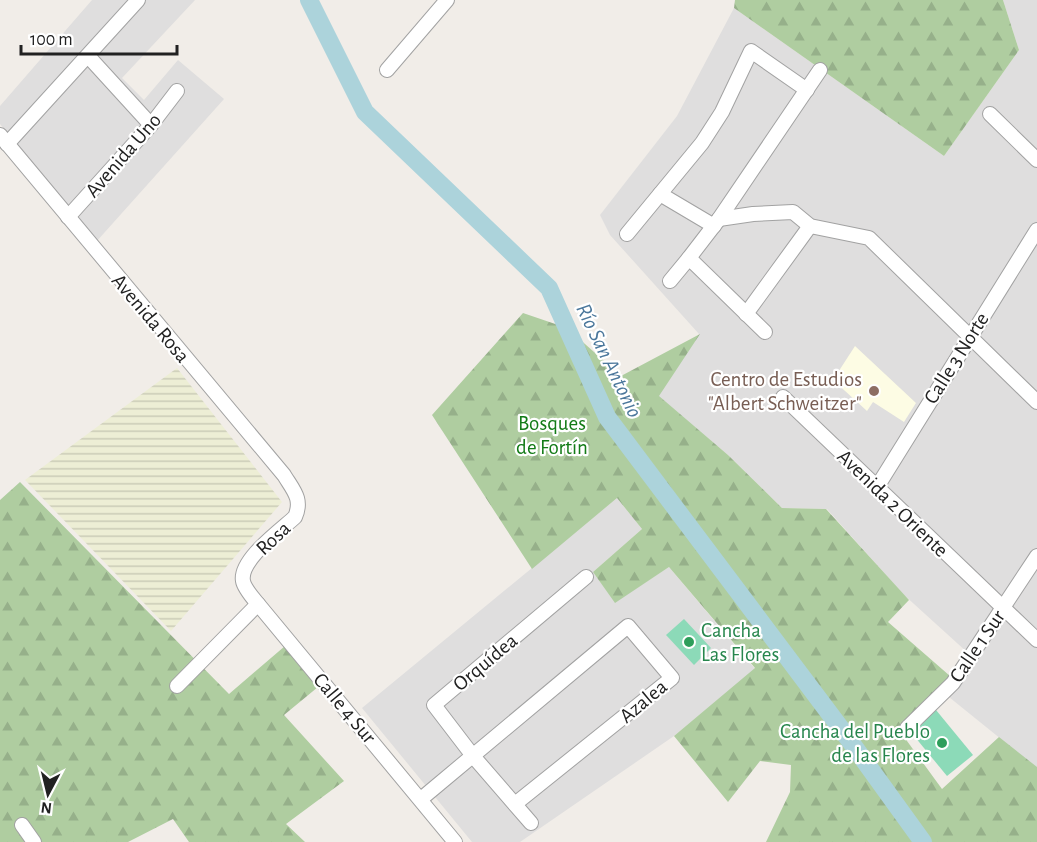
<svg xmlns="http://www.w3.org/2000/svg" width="1037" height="842" font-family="'Alegreya Sans',sans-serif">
  <defs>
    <pattern id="farmland-rules" width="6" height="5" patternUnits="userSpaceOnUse" patternTransform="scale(1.5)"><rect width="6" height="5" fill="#edeed5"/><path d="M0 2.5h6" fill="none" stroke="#cbccb7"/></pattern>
    <pattern id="forest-firs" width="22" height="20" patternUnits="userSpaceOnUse" patternTransform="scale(1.5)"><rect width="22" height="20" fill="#afcda0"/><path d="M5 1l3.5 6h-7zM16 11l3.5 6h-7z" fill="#96b08a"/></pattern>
  </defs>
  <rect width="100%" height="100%" fill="#f1ede8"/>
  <g fill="#dfdede">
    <path d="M92 0H195L122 78 144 100 178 60 224 99 96 242 0 124V106Z"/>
    <path d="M1003 0H1037V768L939 689 968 653 903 594 827 509 782 508 728 455 658 396 699 334 610 235 600 215 677 116 734 8 944 156 1019 50Z"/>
    <path d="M617 498 642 529 593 572 615 602 669 567 755 669 674 736 520 842H472L362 708Z"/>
  </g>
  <path fill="#fdfce4" d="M855 346 916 403 904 422 873 402 867 411 833 380Z"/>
  <path fill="url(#farmland-rules)" d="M177 368 282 502 171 631 25 480Z"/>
  <g fill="url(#forest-firs)">
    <path d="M735 0H1003L1019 50 944 156 734 8Z"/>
    <path d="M523 313 567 328 621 376 700 334 659 396 728 455 782 508 826 509 909 600 888 622 950 676 899 730 942 789 999 737 1037 767V842H766L790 792 791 765 760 761 728 802 674 736 755 668 669 567 615 603 593 572 642 529 617 498 532 569 432 415Z"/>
    <path d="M20 482 229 694 285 646 318 687 284 715 344 781 286 824 305 842H189L173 819 128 842H0V500Z"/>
  </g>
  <g fill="#8cdab8">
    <path d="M684 619 711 648 694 665 666 635Z"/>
    <path d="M936 710 973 755 947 776 910 731Z"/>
  </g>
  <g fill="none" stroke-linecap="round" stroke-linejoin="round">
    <path stroke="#acd3db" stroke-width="18" d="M309 0 365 112 549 288 607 417 845 734 923 842"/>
    <defs>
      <g id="minor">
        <path d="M88 56 151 125"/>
        <path d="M387 70 447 0"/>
        <path d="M990 114 1037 160"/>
        <path d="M0 135 284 475C293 490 303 499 295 517 281 530 239 560 243 581 244 588 253 598 258 604L455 842"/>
        <path d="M7 144 138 0"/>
        <path d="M660 194 714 226"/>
        <path d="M68 217 151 125 177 91"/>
        <path d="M719 219 753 214 793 212 810 226 869 238 1037 402"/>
        <path d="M627 234 702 143 722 112 751 51 807 90"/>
        <path d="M689 258 719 219 820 70"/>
        <path d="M670 281 689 258 765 332"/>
        <path d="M746 314 810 226"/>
        <path d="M783 397 1037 640"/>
        <path d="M877 487 1037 230"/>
        <path d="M177 686 258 604"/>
        <path d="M907 728 953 683 1037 556"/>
        <path d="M421 799 628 626 672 678 515 804"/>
        <path d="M531 823 473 756 434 705 586 577"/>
        <path d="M22 825 34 842"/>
      </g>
    </defs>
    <use href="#minor" stroke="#a2a2a2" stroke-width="16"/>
    <use href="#minor" stroke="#fff" stroke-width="14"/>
  </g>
  <circle fill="#8d6e63" stroke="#fff" stroke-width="2" cx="874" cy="391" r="6"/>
  <g fill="#2e9e5b" stroke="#fff" stroke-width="2">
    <circle cx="689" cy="642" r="6"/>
    <circle cx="942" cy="743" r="6"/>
  </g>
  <g text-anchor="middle" stroke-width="4.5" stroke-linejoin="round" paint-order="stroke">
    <g font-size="21" fill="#212121" stroke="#fff">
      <text transform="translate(123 155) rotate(-49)" y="7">Avenida Uno</text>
      <text transform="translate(151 318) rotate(50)" y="7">Avenida Rosa</text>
      <text transform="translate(956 358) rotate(-58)" y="7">Calle 3 Norte</text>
      <text transform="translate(893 503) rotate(44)" y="7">Avenida 2 Oriente</text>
      <text transform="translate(273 538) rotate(-43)" y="7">Rosa</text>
      <text transform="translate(977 646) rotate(-56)" y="7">Calle 1 Sur</text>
      <text transform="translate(485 662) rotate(-40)" y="7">Orquídea</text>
      <text transform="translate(643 701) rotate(-40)" y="7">Azalea</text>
      <text transform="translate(345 708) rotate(50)" y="7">Calle 4 Sur</text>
    </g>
    <g font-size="21" fill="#785e54" stroke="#fff" text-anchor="end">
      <text x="862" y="386">Centro de Estudios<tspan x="862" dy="24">"Albert Schweitzer"</tspan></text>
    </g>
    <g font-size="21" fill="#137b17" stroke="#fff">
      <text x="552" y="430">Bosques<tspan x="552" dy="24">de Fortín</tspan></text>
    </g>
    <g font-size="21" fill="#27864d" stroke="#fff" text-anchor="start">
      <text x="701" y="637">Cancha<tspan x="701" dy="24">Las Flores</tspan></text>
      <text x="930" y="738" text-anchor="end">Cancha del Pueblo<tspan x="930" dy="24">de las Flores</tspan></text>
    </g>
    <g font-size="22" font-style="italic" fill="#4c789c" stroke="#fff">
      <text transform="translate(610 360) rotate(64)" y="8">Río San Antonio</text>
    </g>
  </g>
  <g transform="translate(48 794) rotate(187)" stroke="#ffffff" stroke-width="4.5" paint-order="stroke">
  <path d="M0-4.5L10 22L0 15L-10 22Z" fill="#212121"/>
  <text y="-9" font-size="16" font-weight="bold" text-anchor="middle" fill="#212121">N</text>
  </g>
  <path d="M21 45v9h156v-9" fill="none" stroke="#212121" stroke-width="3"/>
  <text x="30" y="45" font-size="18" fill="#212121" stroke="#ffffff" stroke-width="4.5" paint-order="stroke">100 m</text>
</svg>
